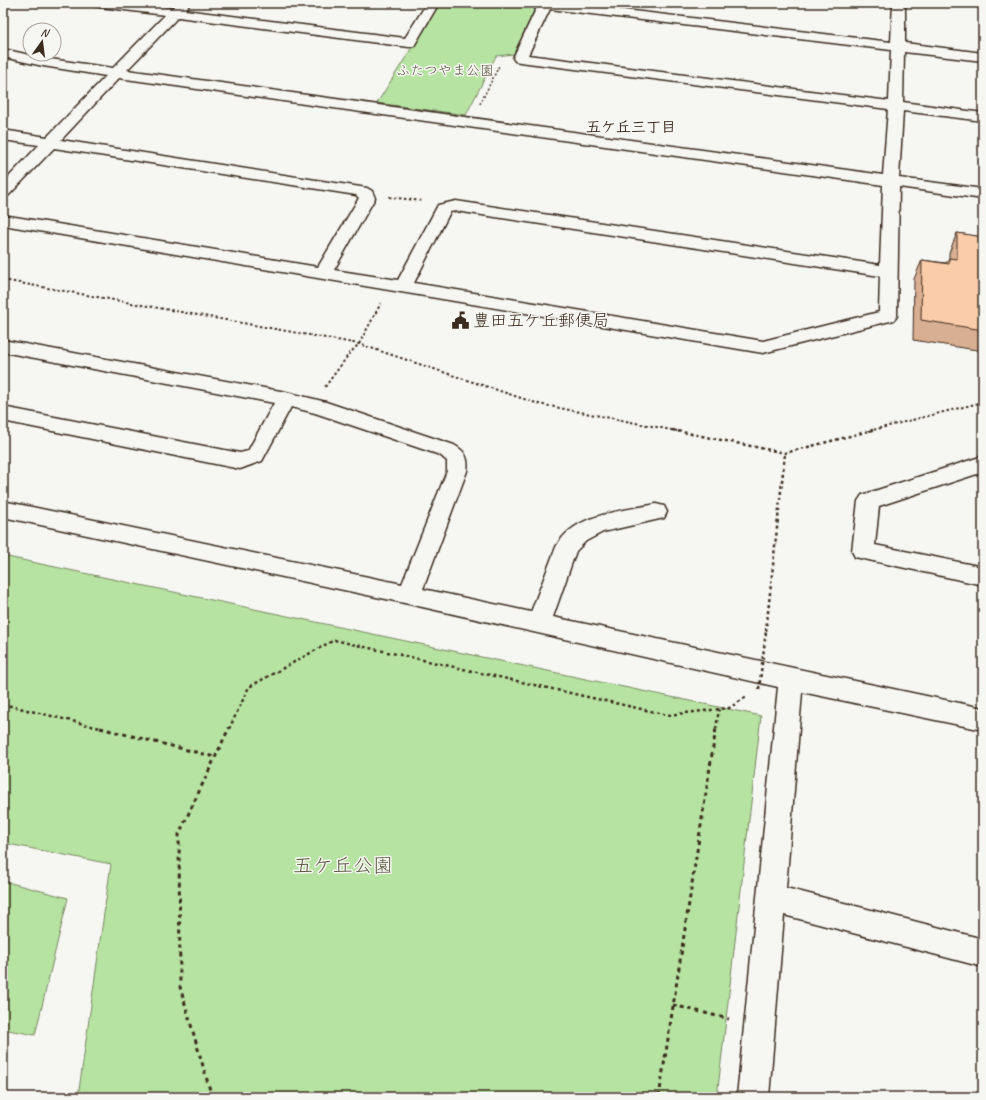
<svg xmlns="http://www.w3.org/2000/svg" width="986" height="1100" font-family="Caveat,'Klee One',sans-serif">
  <rect width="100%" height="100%" fill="#f6f6f2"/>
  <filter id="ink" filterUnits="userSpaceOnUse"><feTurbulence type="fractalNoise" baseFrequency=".025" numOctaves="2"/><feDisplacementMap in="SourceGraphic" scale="8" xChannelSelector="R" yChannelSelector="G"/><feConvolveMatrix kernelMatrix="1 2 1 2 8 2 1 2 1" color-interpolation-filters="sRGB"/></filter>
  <g filter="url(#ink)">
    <g fill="#b6e3a2" stroke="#788660">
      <path d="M440 3H498L536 7 514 54 496 56 466 115 377 103Z"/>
      <path d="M3 556 761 716 717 1097H78L111 864 3 843Z"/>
      <path d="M3 881 68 898 35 1035 3 1029Z"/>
    </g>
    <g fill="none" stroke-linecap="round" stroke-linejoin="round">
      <defs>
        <g id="minor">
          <path d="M94 3H130L172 8 178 3H188L189 5 185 10 405 38 427 3H439L414 46 409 47 178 17 127 70 883 175 888 109 520 62 515 61 513 58 537 7 529 6 528 3H566L891 42 893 3H905V43L983 53V61L904 52 903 102 983 113V121L903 111 899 178 983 189V199L899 187 897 316 894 320 763 353 3 225V215L318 267 359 198 356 195 54 148 9 195 3 197V183L39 145 3 140V130L47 137 106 76 43 66 3 57V49L43 58 113 68 165 15 100 7 95 6ZM550 9 891 50 889 101 528 55ZM119 78 883 185 880 265 456 201 438 205 398 280 334 270 375 198 372 191 367 188 61 140ZM456 211 880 276 879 312 763 341 414 283 450 212Z"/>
          <path d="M3 340 286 392 326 402 454 445C465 451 469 458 467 471L423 589 531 612 556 547C574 513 623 511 656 504L664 506 667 512 664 518 603 532 586 541 576 551 553 617 983 708V730L802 692 786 888 983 939V967L784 915 769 1097H737L778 687 409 604 3 517V501L402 584 447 471V461L440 455 315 413 291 407 262 461 240 469 3 421V407L240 453 248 451 274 403 3 352Z"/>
          <path d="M983 456V472L879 506 875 545 983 567V585L855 557 852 551 858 501 862 495Z"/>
        </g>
      </defs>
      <use href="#minor" stroke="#3b2a1e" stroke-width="3"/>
      <path stroke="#3b2a1e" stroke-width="1.5" stroke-dasharray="2 2" stroke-linecap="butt" d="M480 104 499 66"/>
      <g stroke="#3b2a1e" stroke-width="2" stroke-dasharray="2.5 2.5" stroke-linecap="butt">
        <path d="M389 197 423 201"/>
        <path d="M3 280 359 344 539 404 677 431"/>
        <path d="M325 387 349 354 359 344 381 303"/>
        <path d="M869 431 983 402"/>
      </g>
      <g stroke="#3b2a1e" stroke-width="2.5" stroke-dasharray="3 3" stroke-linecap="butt">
        <path d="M672 430 785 453 873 430"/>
        <path d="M766 631 785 453"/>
        <path d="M3 704 104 729"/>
        <path d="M229 729 249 687 334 640 668 715 729 708 748 696"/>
        <path d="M716 729 719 709"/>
      </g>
      <g stroke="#3b2a1e" stroke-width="3" stroke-dasharray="4 4" stroke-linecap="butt">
        <path d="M100 728 215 757"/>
        <path d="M673 1005 729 1019"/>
        <path d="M212 1097 180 987 179 834 229 728"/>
        <path d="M659 1097 716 728"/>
      </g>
      <use href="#minor" fill="#f6f6f2" fill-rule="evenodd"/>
      <path stroke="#3b2a1e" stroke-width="2.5" stroke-dasharray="3 3" stroke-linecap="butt" d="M759 689 766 631"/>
    </g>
    <path fill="#d8af92" stroke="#3b2a1e" d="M957 233 983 237V351L913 340 914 279 922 260 946 263 949 258V253Z"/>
    <path fill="#fbccaa" stroke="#3b2a1e" d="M957 233 983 237V330L921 320 922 260 949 264V258L957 259Z"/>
  </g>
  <defs>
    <symbol id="civic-bare" viewBox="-9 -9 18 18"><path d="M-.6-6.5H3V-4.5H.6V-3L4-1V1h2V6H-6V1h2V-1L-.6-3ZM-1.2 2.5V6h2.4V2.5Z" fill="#3b2a1e" stroke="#f6f6f2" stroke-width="2.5" paint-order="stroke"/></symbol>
  </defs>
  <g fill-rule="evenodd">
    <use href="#civic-bare" x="448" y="308" width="25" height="25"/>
  </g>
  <g text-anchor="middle" stroke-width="3" stroke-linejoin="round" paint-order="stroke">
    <g font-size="14" fill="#5a583f" stroke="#f6f6f2">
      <text x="445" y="75">ふたつやま公園</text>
    </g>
    <g font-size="15" font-weight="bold" fill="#3b2a1e" stroke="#f6f6f2">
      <text x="631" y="132">五ケ丘三丁目</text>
    </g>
    <g font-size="17" fill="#3b2a1e" stroke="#f6f6f2" text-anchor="start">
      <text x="473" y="326">豊田五ケ丘郵便局</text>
    </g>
    <g font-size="20" fill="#5a583f" stroke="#f6f6f2">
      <text x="343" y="872">五ケ丘公園</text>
    </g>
  </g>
  <rect width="986" height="1100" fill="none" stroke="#f6f6f2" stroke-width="16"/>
  <rect x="8" y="8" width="970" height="1084" fill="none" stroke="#3b2a1e" stroke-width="1.5" filter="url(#ink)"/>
  <g transform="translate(42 42) rotate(14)"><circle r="19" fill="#f6f6f2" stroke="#aba49d"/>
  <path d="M0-3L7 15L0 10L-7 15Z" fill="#3b2a1e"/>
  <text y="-6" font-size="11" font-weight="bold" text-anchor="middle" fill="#3b2a1e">N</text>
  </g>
</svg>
